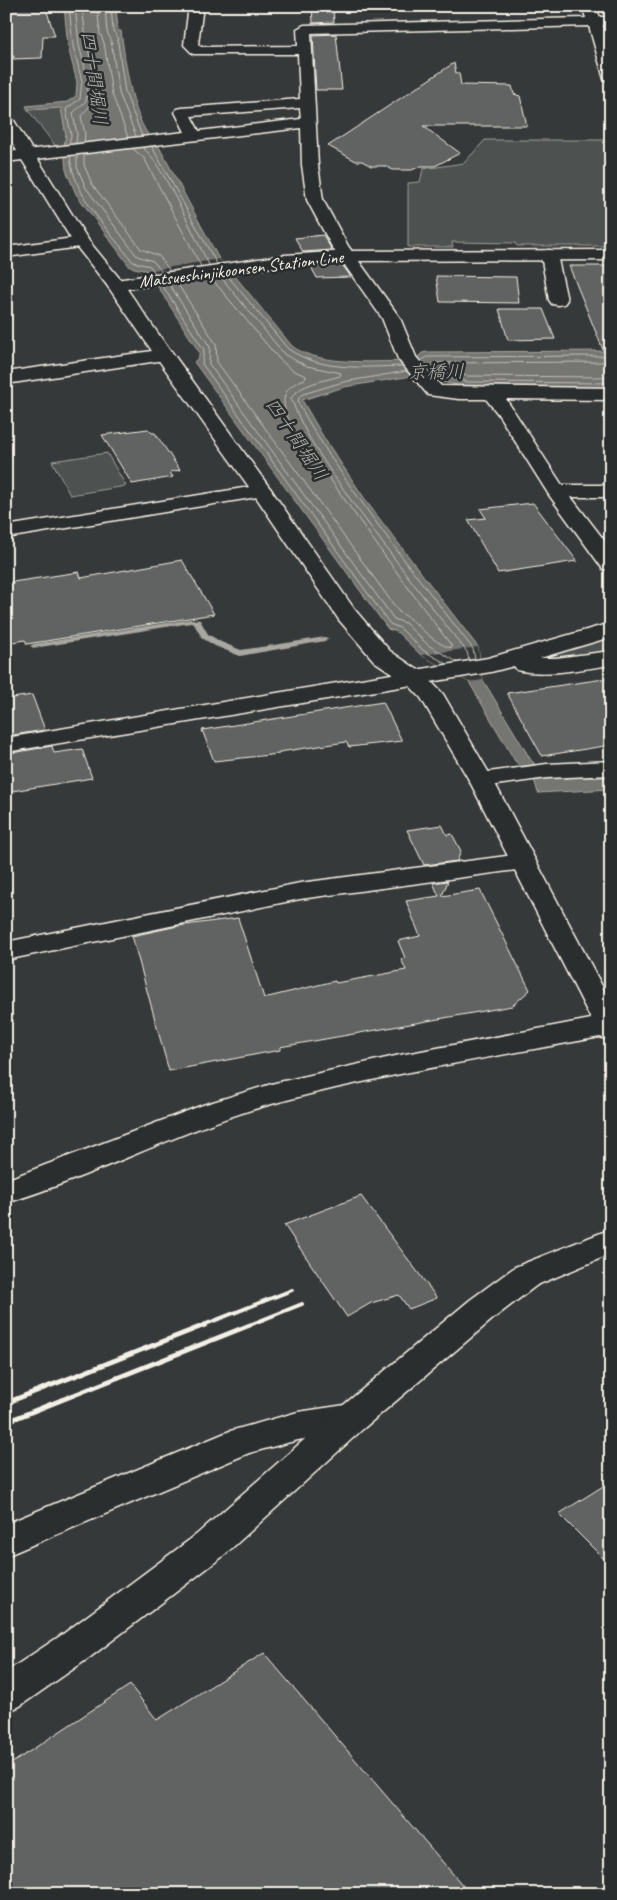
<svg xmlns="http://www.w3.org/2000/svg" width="617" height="1900" font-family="Caveat,'Klee One',sans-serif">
  <rect width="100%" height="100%" fill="#363939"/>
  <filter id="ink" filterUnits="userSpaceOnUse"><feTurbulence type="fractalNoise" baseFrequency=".02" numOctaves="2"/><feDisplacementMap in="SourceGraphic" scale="10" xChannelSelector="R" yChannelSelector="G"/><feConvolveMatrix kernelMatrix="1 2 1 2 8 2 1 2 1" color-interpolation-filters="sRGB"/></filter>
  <g filter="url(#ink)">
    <g fill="#4e514f" stroke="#a1a19c">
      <path d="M61 107 66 135 64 148H57L28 110Z"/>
      <path d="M485 140H611V246H517L515 243 452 242 453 247H408V183L420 182 423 169 464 163Z"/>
      <path d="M107 453 126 486 70 495 52 461Z"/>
      <path d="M611 636V651L549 659 539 656Z"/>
    </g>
    <path fill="#757572" stroke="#a8a7a1" d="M64 6H116L118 31H121C125 59 133 129 157 143L219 259 235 276 292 346C319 367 380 361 414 361L422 353 427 352 611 351V388L467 387 412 376 344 387 302 400 324 438 369 505 478 647 483 680 531 760 549 778 611 777V789L538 793 534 779 515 761 469 682 421 655 397 632 388 629 194 362 199 357V352L148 271 130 267 76 194 66 170 64 148 66 135 61 108 28 110 26 106 67 102 76 96 77 82 68 47Z"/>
    <g fill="#363939">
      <path d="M219 259 235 276 157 286 148 271Z"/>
      <path d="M478 647 483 680 469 682 421 655Z"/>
    </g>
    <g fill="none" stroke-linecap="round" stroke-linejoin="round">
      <g stroke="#c1bfb9" stroke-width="1">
        <path d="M69 6 73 46 82 81 80 99 66 109 71 135 69 144"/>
        <path d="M75 6 79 45 88 80 86 101 73 113 77 135 76 143"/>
        <path d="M82 6 86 40 94 74 96 90 89 107 81 116 85 134 84 142"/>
        <path d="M97 6 100 33 104 43 112 94 128 137"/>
        <path d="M105 6 107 32 111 40 119 93 136 136"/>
        <path d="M111 6 113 31 117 36 125 92 142 136"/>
        <path d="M152 147 217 264"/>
        <path d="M143 148C160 159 197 242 209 265"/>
        <path d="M133 149 144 158 201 266"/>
        <path d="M77 155V167L86 188 137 256 153 261 162 272"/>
        <path d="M84 155V165L92 184 141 249 159 256 170 271"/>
        <path d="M70 156C73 195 110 232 133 262L150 266 155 273"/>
        <path d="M227 275 288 349C322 372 363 367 402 366"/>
        <path d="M220 276 285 355 307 366 341 373 340 376C324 381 301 383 291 398 304 436 330 470 353 503 390 554 428 603 467 652L469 660"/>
        <path d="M177 283 216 344 217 362 399 612C419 622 429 642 451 648V645C406 586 363 526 320 465 307 448 286 425 284 403 283 389 294 383 305 379L306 376 292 370 279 359 211 278"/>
        <path d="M169 284 210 347 209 364 394 619 405 623 428 645 457 662"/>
        <path d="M162 285 204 350 202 364 390 624 400 628 424 651 447 664"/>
        <path d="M421 361 427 357 604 356"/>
        <path d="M607 362 436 363 434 366 446 372 468 376 611 377"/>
        <path d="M407 371 343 382 303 394 299 397 298 403C347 491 412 569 473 649L475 659"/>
        <path d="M432 374 468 382 611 383"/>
      </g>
      <path fill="#a8a7a1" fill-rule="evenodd" d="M191 619 200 620 208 634 221 642 241 650 325 637 329 639 325 641 240 656 215 646 202 638 194 624 191 623 34 648 30 646 34 644Z"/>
    </g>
    <g fill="#616362" stroke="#f4f1e8">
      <path d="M6 6H45L55 36H43L42 58 13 59 14 56H6Z"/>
      <path d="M312 6H333L334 22 313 23Z"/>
      <path d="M336 34 342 90H316L313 35Z"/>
      <path d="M454 63 456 73H459L461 85 512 86 514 94 520 96 527 126H423L460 153 435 166H421L412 170H393L385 166H371L362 161H356L328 146Z"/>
      <path d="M323 235 332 250 303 252 295 238Z"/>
      <path d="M341 263 351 277 317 278 310 265Z"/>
      <path d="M569 266H611V366L610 367Z"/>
      <path d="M436 276 516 277 519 303 440 302Z"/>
      <path d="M499 309H543L555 339 508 340Z"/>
      <path d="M148 429 152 433H155L180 470 170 472 173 477 132 484 102 435Z"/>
      <path d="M533 503 577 561 498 573 468 520 486 518 480 509Z"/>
      <path d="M182 560 214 614 27 644 25 640 6 643V583L79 572 81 578Z"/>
      <path d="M611 678V745L542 756 507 693Z"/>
      <path d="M32 695 45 730 6 736V699Z"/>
      <path d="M383 702 402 741 349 747 346 742 279 752V754L214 761 202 730Z"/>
      <path d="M52 746 54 753 82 749 92 778 6 792V754Z"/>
      <path d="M442 825 447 835 452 834 461 851 457 861 424 865 407 830Z"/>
      <path d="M448 881 442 896 480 890 530 990 512 1006 280 1047V1050L169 1071 132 936 178 926 238 918 264 998 335 981 336 983 406 970 401 959 405 958 398 941 420 936 406 901 439 896 433 883Z"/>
      <path d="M361 1196 437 1298 409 1309 399 1295 371 1303 347 1317 284 1225Z"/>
      <path d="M611 1481V1566L559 1514Z"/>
      <path d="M264 1653 470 1894H6V1767L130 1685 157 1720Z"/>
    </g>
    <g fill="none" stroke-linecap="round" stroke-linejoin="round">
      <defs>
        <g id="minor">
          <path d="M189 6H203L198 44 201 47 298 46 297 29 304 25 586 18 582 6H595L600 17H611V25H603L611 53V83L604 79 589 26 311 33 318 165 323 200 348 246 400 318 416 357 441 386 611 388V400L506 399 562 485H611V497H571L611 549V570L603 569 549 495 498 414 486 399H459L428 395 398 359 382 318 332 247 307 200 302 165 301 128 27 160 22 158 19 155 22 152 27 150 185 132 175 112 177 109 182 108 300 99 298 54H193L184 45ZM300 108 301 119 199 131 191 116Z"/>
          <path d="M81 237 87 238 89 242 87 246 6 257V247Z"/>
          <path d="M549 250 555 251 557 255 567 300 564 304 558 305 552 304 549 300 541 255 543 251Z"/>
          <path d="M262 485 269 487 272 491 269 495 6 538V526Z"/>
          <path d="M611 623V637L540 658H556L611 651V665C581 669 547 677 517 670L514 666 491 672 6 752V738L488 658Z"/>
          <path d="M611 761V775L547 778 481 787 472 785 469 780 472 775 481 773 547 764Z"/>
          <path d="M522 854 531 856 535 862 531 868 300 899 6 960V942L300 883Z"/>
          <path d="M352 1404 364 1408 369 1418 364 1428 352 1432 298 1440 249 1453 6 1556V1524L230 1431 298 1412Z"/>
        </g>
        <g id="tertiary">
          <path d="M6 115 11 116 13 119 88 240 125 285 122 289 116 290 110 289 73 242 22 160 6 162V152L17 151 6 132Z"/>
          <path d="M164 349 171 351 269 487 355 610 390 651 424 674 443 694 493 780 611 1003V1041L600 1037C493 1057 384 1074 279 1102 185 1127 99 1175 6 1203V1180L203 1105 275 1083 400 1055 591 1019 469 780 421 698 408 684 374 661 339 620 254 494 155 355 157 351Z"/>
          <path d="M611 1229V1254L537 1285 494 1318 364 1428 222 1557 89 1658 20 1706 6 1712V1672L63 1634 196 1535 340 1408 470 1300 515 1267Z"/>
        </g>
        <path id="secondary" d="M611 250V260L347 261 285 265 127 289 173 355 171 359 6 384V372L152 351 107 285 110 281 116 280 285 255 347 251Z"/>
      </defs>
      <use href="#minor" stroke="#f4f1e8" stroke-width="3"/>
      <use href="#tertiary" stroke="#f4f1e8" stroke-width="3"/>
      <use href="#secondary" stroke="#f4f1e8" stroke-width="3"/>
      <use href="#minor" fill="#2a2d2e" fill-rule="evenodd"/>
      <use href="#tertiary" fill="#2a2d2e" fill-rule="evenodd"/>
      <use href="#secondary" fill="#2a2d2e" fill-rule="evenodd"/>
      <g stroke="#f4f1e8" stroke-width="4">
        <path d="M201 1326 292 1290"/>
        <path d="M247 1326 302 1304"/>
      </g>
      <g stroke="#f4f1e8" stroke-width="5">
        <path d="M6 1403 205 1325"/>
        <path d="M6 1422 250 1325"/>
      </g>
    </g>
  </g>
  <g text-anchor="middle" stroke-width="5" stroke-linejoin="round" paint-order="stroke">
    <g font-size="18" fill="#f4f1e8" stroke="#2a2d2e">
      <text transform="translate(241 269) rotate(-7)" y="6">Matsueshinjikoonsen Station Line</text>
    </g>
    <g font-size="19" font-style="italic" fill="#b4b3ad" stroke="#2a2d2e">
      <text transform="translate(95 78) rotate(82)" y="7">四十間堀川</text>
      <text transform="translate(436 371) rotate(-1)" y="7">京橋川</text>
      <text transform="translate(297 439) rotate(56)" y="7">四十間堀川</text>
    </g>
  </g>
  <rect width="617" height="1900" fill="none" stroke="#2a2d2e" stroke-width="25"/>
  <rect x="12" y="12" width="592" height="1875" fill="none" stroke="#f4f1e8" stroke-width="2" filter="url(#ink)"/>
</svg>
